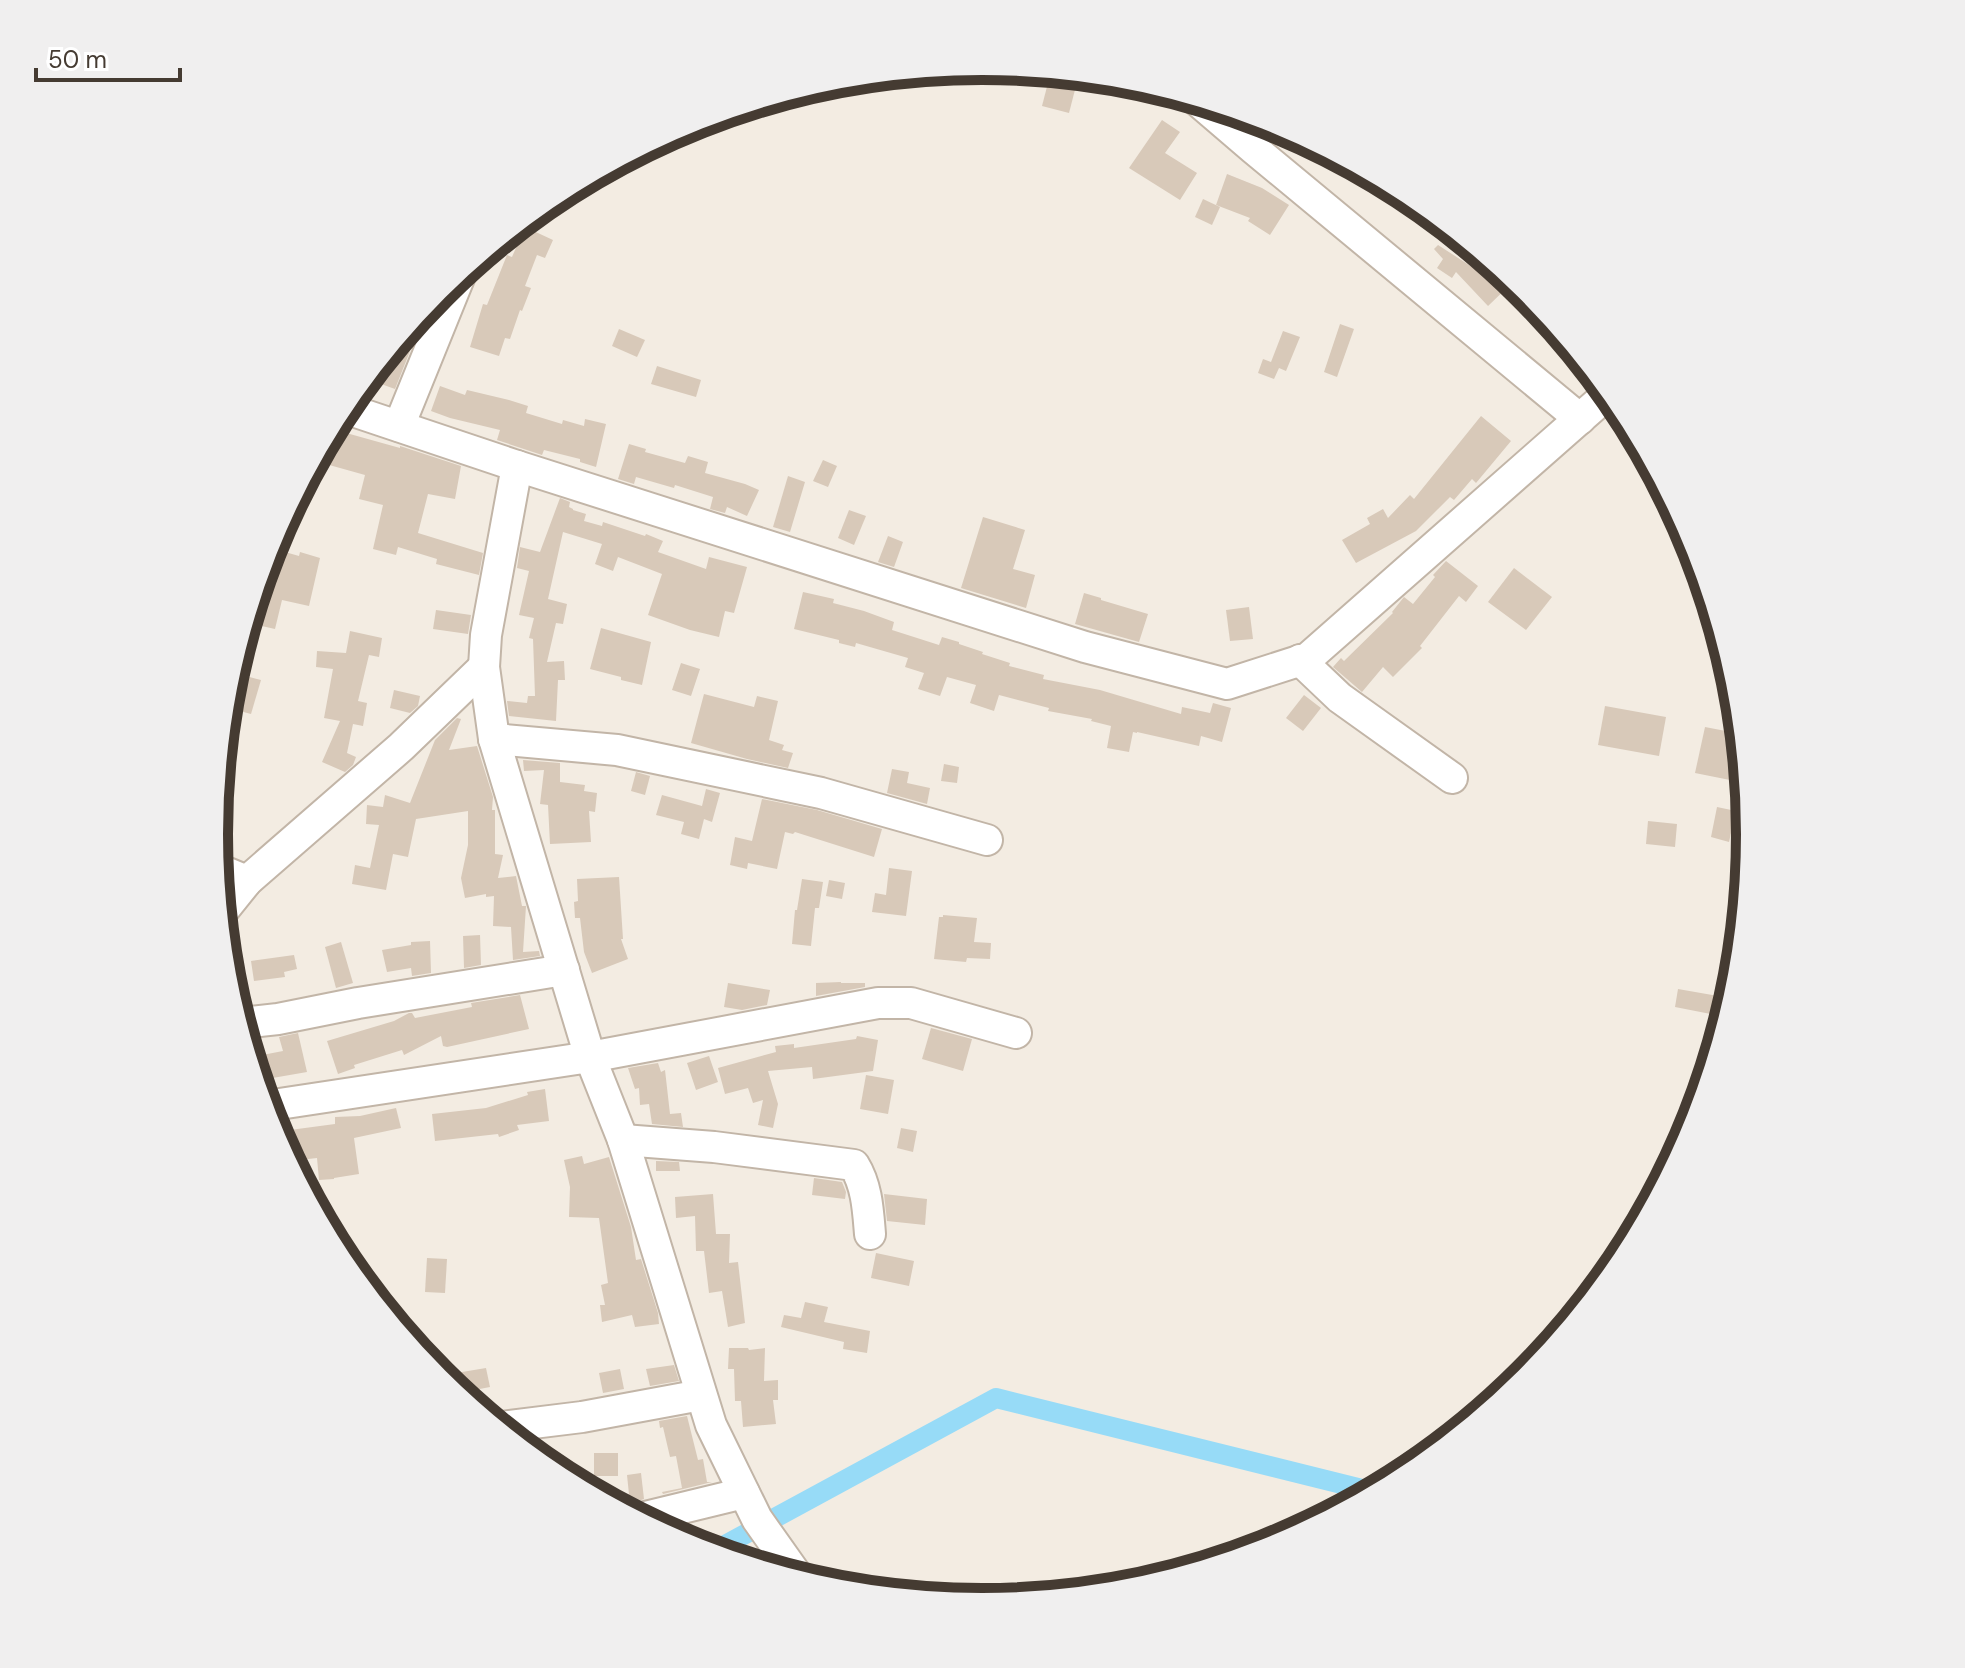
<svg xmlns="http://www.w3.org/2000/svg" width="1965" height="1668" font-family="'DM Sans',sans-serif">
  <rect width="100%" height="100%" fill="#f3ece2"/>
  <g fill="none" stroke-linecap="round" stroke-linejoin="round">
    <path stroke="#97dbf7" stroke-width="20" d="M714 1551 996 1398 1374 1492"/>
  </g>
  <g fill="#d8c9b9">
    <path d="M1050 75 1077 82 1069 113 1042 106Z"/>
    <path d="M1162 120 1180 132 1165 153 1197 173 1180 200 1129 168Z"/>
    <path d="M1227 174 1262 188 1289 205 1270 235 1248 221 1250 218 1216 205Z"/>
    <path d="M1203 199 1220 207 1212 225 1195 217Z"/>
    <path d="M525 227 553 240 545 258 537 255 525 286 531 288 522 311 520 310 510 339 505 338 499 356 470 347 483 304 487 305 507 255 512 257Z"/>
    <path d="M1438 245 1483 274 1494 265 1514 281 1488 306 1456 272 1452 278 1437 268 1443 259 1434 249Z"/>
    <path d="M429 303 395 389 367 379 396 344Z"/>
    <path d="M1340 324 1354 329 1337 377 1324 372Z"/>
    <path d="M619 329 645 340 637 357 612 346Z"/>
    <path d="M1283 331 1300 337 1286 371 1279 368 1274 379 1258 373 1263 359 1271 362Z"/>
    <path d="M657 366 701 380 696 397 651 384Z"/>
    <path d="M440 386 465 395 467 390 509 400 528 406 526 413 562 424 563 420 584 426 585 419 606 424 596 467 580 462V459L544 450 542 455 497 440 500 430 450 418 431 411Z"/>
    <path d="M1481 416 1511 441 1476 483 1472 479 1454 500 1450 497 1416 531 1356 563 1342 540 1370 524 1367 518 1383 509 1388 518 1410 495 1414 499Z"/>
    <path d="M332 429 400 448V446L461 466 455 499 428 494 418 533 483 553 479 575 436 564 437 559 398 547 396 555 373 549 383 505 359 499 365 475 315 461Z"/>
    <path d="M629 444 646 449 645 452 685 463 688 456 708 462 705 473 745 484 759 490 747 516 727 507 725 513 710 509 713 497 675 485 674 488 636 477 634 484 618 479Z"/>
    <path d="M823 460 837 466 828 487 813 481Z"/>
    <path d="M788 476 805 482 790 532 773 527Z"/>
    <path d="M560 498 570 502 569 507 573 509V510L586 514 584 521 602 526 603 522 645 536 646 534 663 541 658 552 706 569 709 557 747 567 734 613 725 611 719 637 690 630 648 615 662 574 618 557 613 571 595 564 602 544 563 532 548 599 567 604 563 624 556 623 547 662 564 661 565 680H558L556 721 509 716 507 701 527 703 528 696H535L533 639 529 638 534 618 519 615 529 571 517 568 520 547 540 552Z"/>
    <path d="M849 510 866 516 854 545 838 538Z"/>
    <path d="M983 517 1025 530 1013 569 1035 575 1026 608 961 588Z"/>
    <path d="M888 536 903 542 894 567 878 562Z"/>
    <path d="M271 548 299 556 300 552 320 558 309 606 282 600 275 629 248 623Z"/>
    <path d="M1446 561 1478 586 1466 602 1459 596 1420 646 1422 648 1393 677 1383 667 1362 692 1333 667 1341 658 1344 661 1393 613 1392 612 1404 597 1413 604 1435 577 1433 575Z"/>
    <path d="M1514 568 1552 597 1526 630 1488 602Z"/>
    <path d="M803 592 834 599 833 603 864 611 894 622 892 630 939 645 942 637 959 642V644L983 652 982 654 1010 663 1009 666 1044 675 1043 679 1100 690 1181 714 1182 707 1210 713 1213 703 1231 708 1222 742 1201 736 1199 746 1137 732V733L1133 732 1129 752 1107 748 1111 726 1091 721 1092 719 1048 711 1049 708 999 695 994 711 970 703 976 685 947 677 940 696 918 689 924 673 905 667 908 658 856 643 855 647 839 643V640L794 629Z"/>
    <path d="M1084 593 1101 598V600L1148 614 1139 642 1075 624Z"/>
    <path d="M1249 607 1253 639 1230 641 1226 610Z"/>
    <path d="M436 610 471 615 468 634 433 629Z"/>
    <path d="M601 628 651 642 642 685 621 680V677L590 669Z"/>
    <path d="M350 631 382 638 379 657 369 655 358 701 367 703 363 726 353 724 347 753 356 757 353 765 345 772 322 762 340 721 324 718 333 669 316 667 317 651 346 653Z"/>
    <path d="M681 663 700 669 691 696 672 690Z"/>
    <path d="M246 676 261 680 251 714 236 710Z"/>
    <path d="M394 690 420 696 418 706 410 713 390 708Z"/>
    <path d="M704 694 754 707 757 696 778 701 769 740 784 745 782 750 793 753 788 768 747 759 691 743Z"/>
    <path d="M1304 695 1321 708 1303 731 1286 718Z"/>
    <path d="M1605 706 1666 717 1659 756 1598 745Z"/>
    <path d="M457 718 461 719 449 750 477 746 493 797 492 810H495V854L503 855 498 878 516 876 522 906H526L523 952 539 951 540 956 513 960 511 927 493 926 494 896 486 897V894L465 898 461 878 468 845V811L416 819 408 857 393 854 386 890 352 884 355 865 370 868 379 825 366 824 367 805 383 807 385 795 410 803 435 740Z"/>
    <path d="M1705 727 1741 734 1745 783 1695 773Z"/>
    <path d="M523 760 560 763V782L585 785 584 791 597 793 595 812 589 811 591 842 550 844 548 805 540 804 544 770 524 771Z"/>
    <path d="M944 764 959 767 957 783 941 781Z"/>
    <path d="M892 769 909 772 907 783 930 788 927 804 887 793Z"/>
    <path d="M636 772 650 776 645 795 631 791Z"/>
    <path d="M706 789 720 793 712 822 704 819 699 839 681 834 684 822 656 815 662 795 702 806Z"/>
    <path d="M762 799 817 810 882 829 874 857 795 832 793 834 785 832 777 869 748 863 747 869 730 865 735 837 752 841Z"/>
    <path d="M1717 807 1736 811 1729 842 1711 837Z"/>
    <path d="M1648 821 1677 824 1675 847 1646 844Z"/>
    <path d="M889 868 912 871 906 916 872 912 875 893 886 895Z"/>
    <path d="M619 877 623 939H621L628 959 592 973 584 952 580 918H575L574 902 578 901 577 879Z"/>
    <path d="M802 879 823 882 819 908H815L811 946 792 944 795 910H797Z"/>
    <path d="M829 880 845 883 842 899 826 896Z"/>
    <path d="M943 915 977 918 974 942 991 943 990 959 967 958 966 962 934 959 939 917H943Z"/>
    <path d="M480 935 481 965 464 968 463 936Z"/>
    <path d="M430 941 431 973 412 976 411 968 387 972 382 950 411 945V942Z"/>
    <path d="M341 942 353 983 336 988 325 947Z"/>
    <path d="M294 955 297 969 284 972 285 977 254 981 251 961Z"/>
    <path d="M841 982V983H865V987L816 996V983Z"/>
    <path d="M728 983 770 990 767 1005 742 1010 724 1007Z"/>
    <path d="M1678 989 1718 996 1717 1000 1730 1002 1726 1017 1675 1007Z"/>
    <path d="M520 995 529 1029 447 1047 443 1046 441 1036 404 1055 402 1050 354 1065 355 1068 338 1074 327 1041 394 1021 409 1013H412L415 1018 472 1007 471 1003Z"/>
    <path d="M931 1028 972 1039 963 1071 922 1059Z"/>
    <path d="M298 1033 307 1072 261 1080 257 1056 283 1051 279 1037Z"/>
    <path d="M857 1036 878 1040 873 1071 813 1079 812 1067 768 1071 778 1104 773 1128 758 1125 763 1100 753 1103 748 1088 725 1094 718 1068 776 1052 775 1046 794 1044V1048L856 1039Z"/>
    <path d="M709 1056 718 1082 696 1090 687 1063Z"/>
    <path d="M658 1063 661 1072 665 1070 670 1114 681 1113 683 1127 652 1124 649 1104 640 1105 639 1088 635 1089 628 1068Z"/>
    <path d="M866 1075 894 1080 888 1114 860 1109Z"/>
    <path d="M545 1089 549 1121 517 1125 519 1130 499 1137 498 1134 435 1141 432 1114 486 1108 528 1095 527 1092Z"/>
    <path d="M396 1108 401 1128 354 1138 359 1174 334 1178V1179L319 1180 317 1158 291 1161 275 1132 335 1124V1117L360 1116Z"/>
    <path d="M901 1128 917 1131 913 1152 897 1148Z"/>
    <path d="M582 1156 584 1164 609 1157 631 1227 636 1260 641 1259 658 1313 659 1324 635 1327 632 1315 602 1322 600 1305H605L601 1285 608 1283 599 1218 569 1217 570 1187 564 1160Z"/>
    <path d="M656 1161 679 1162 680 1171H656Z"/>
    <path d="M814 1178 842 1182 846 1192 845 1199 812 1195Z"/>
    <path d="M713 1194 716 1234H730L729 1263 738 1262 745 1323 728 1327 722 1291 709 1293 704 1251H696L695 1216 676 1218 675 1197Z"/>
    <path d="M884 1194 927 1199 925 1225 887 1221Z"/>
    <path d="M876 1253 914 1261 909 1286 871 1278Z"/>
    <path d="M427 1258 447 1259 445 1293 425 1292Z"/>
    <path d="M805 1302 828 1307 824 1322 870 1331 867 1353 843 1349 844 1342 781 1327 784 1315 801 1318Z"/>
    <path d="M729 1348H748L749 1350 765 1348 764 1381 778 1380V1400H773L776 1424 743 1427 741 1401H735L734 1369H728Z"/>
    <path d="M674 1365 679 1381 650 1386 646 1369Z"/>
    <path d="M486 1368 490 1387 459 1393 453 1388 450 1374Z"/>
    <path d="M620 1369 624 1389 603 1393 599 1373Z"/>
    <path d="M687 1416 698 1460 703 1459 707 1482H712L663 1494 662 1492 682 1488 676 1456 670 1457 663 1427 660 1428 659 1421Z"/>
    <rect x="594" y="1453" width="24" height="23"/>
    <path d="M641 1473 644 1499 630 1504 627 1475Z"/>
  </g>
  <g fill="none" stroke-linecap="round" stroke-linejoin="round">
    <defs>
      <g id="minor">
        <path d="M1198 101 1254 149 1580 419"/>
        <path d="M344 408 517 466 1085 647 1227 684 1308 658 1609 393"/>
        <path d="M399 426 461 273"/>
        <path d="M517 466 486 635 484 667 494 739 590 1057 623 1140 711 1425 757 1519 798 1577"/>
        <path d="M1300 660 1340 698 1452 778"/>
        <path d="M494 739 617 750 821 793 987 840"/>
        <path d="M218 869 247 881"/>
        <path d="M222 912 247 881 401 747 484 667"/>
        <path d="M241 1023 278 1019 358 1003 564 970"/>
        <path d="M266 1106 590 1057 878 1003H911L1016 1033"/>
        <path d="M623 1140 714 1147 854 1165C867 1186 868 1210 870 1234"/>
        <path d="M501 1427 582 1417 701 1395"/>
        <path d="M641 1518 744 1493"/>
      </g>
    </defs>
    <use href="#minor" stroke="#c2b5a7" stroke-width="34"/>
    <use href="#minor" stroke="#fff" stroke-width="30"/>
  </g>
  <path d="M0 0H1965V1668H0ZM228 834a754 754 0 1 1 1508 0a754 754 0 1 1-1508 0Z" fill="#f0efef" fill-rule="evenodd"/>
  <path fill="none" stroke="#453b32" stroke-width="10" d="M228 834a754 754 0 1 1 1508 0a754 754 0 1 1-1508 0Z"/>
  <path d="M36 68v12h144v-12" fill="none" stroke="#453b32" stroke-width="4"/>
  <text x="48" y="68" font-size="24" fill="#453b32" stroke="#ffffff" stroke-width="6" paint-order="stroke">50 m</text>
</svg>
